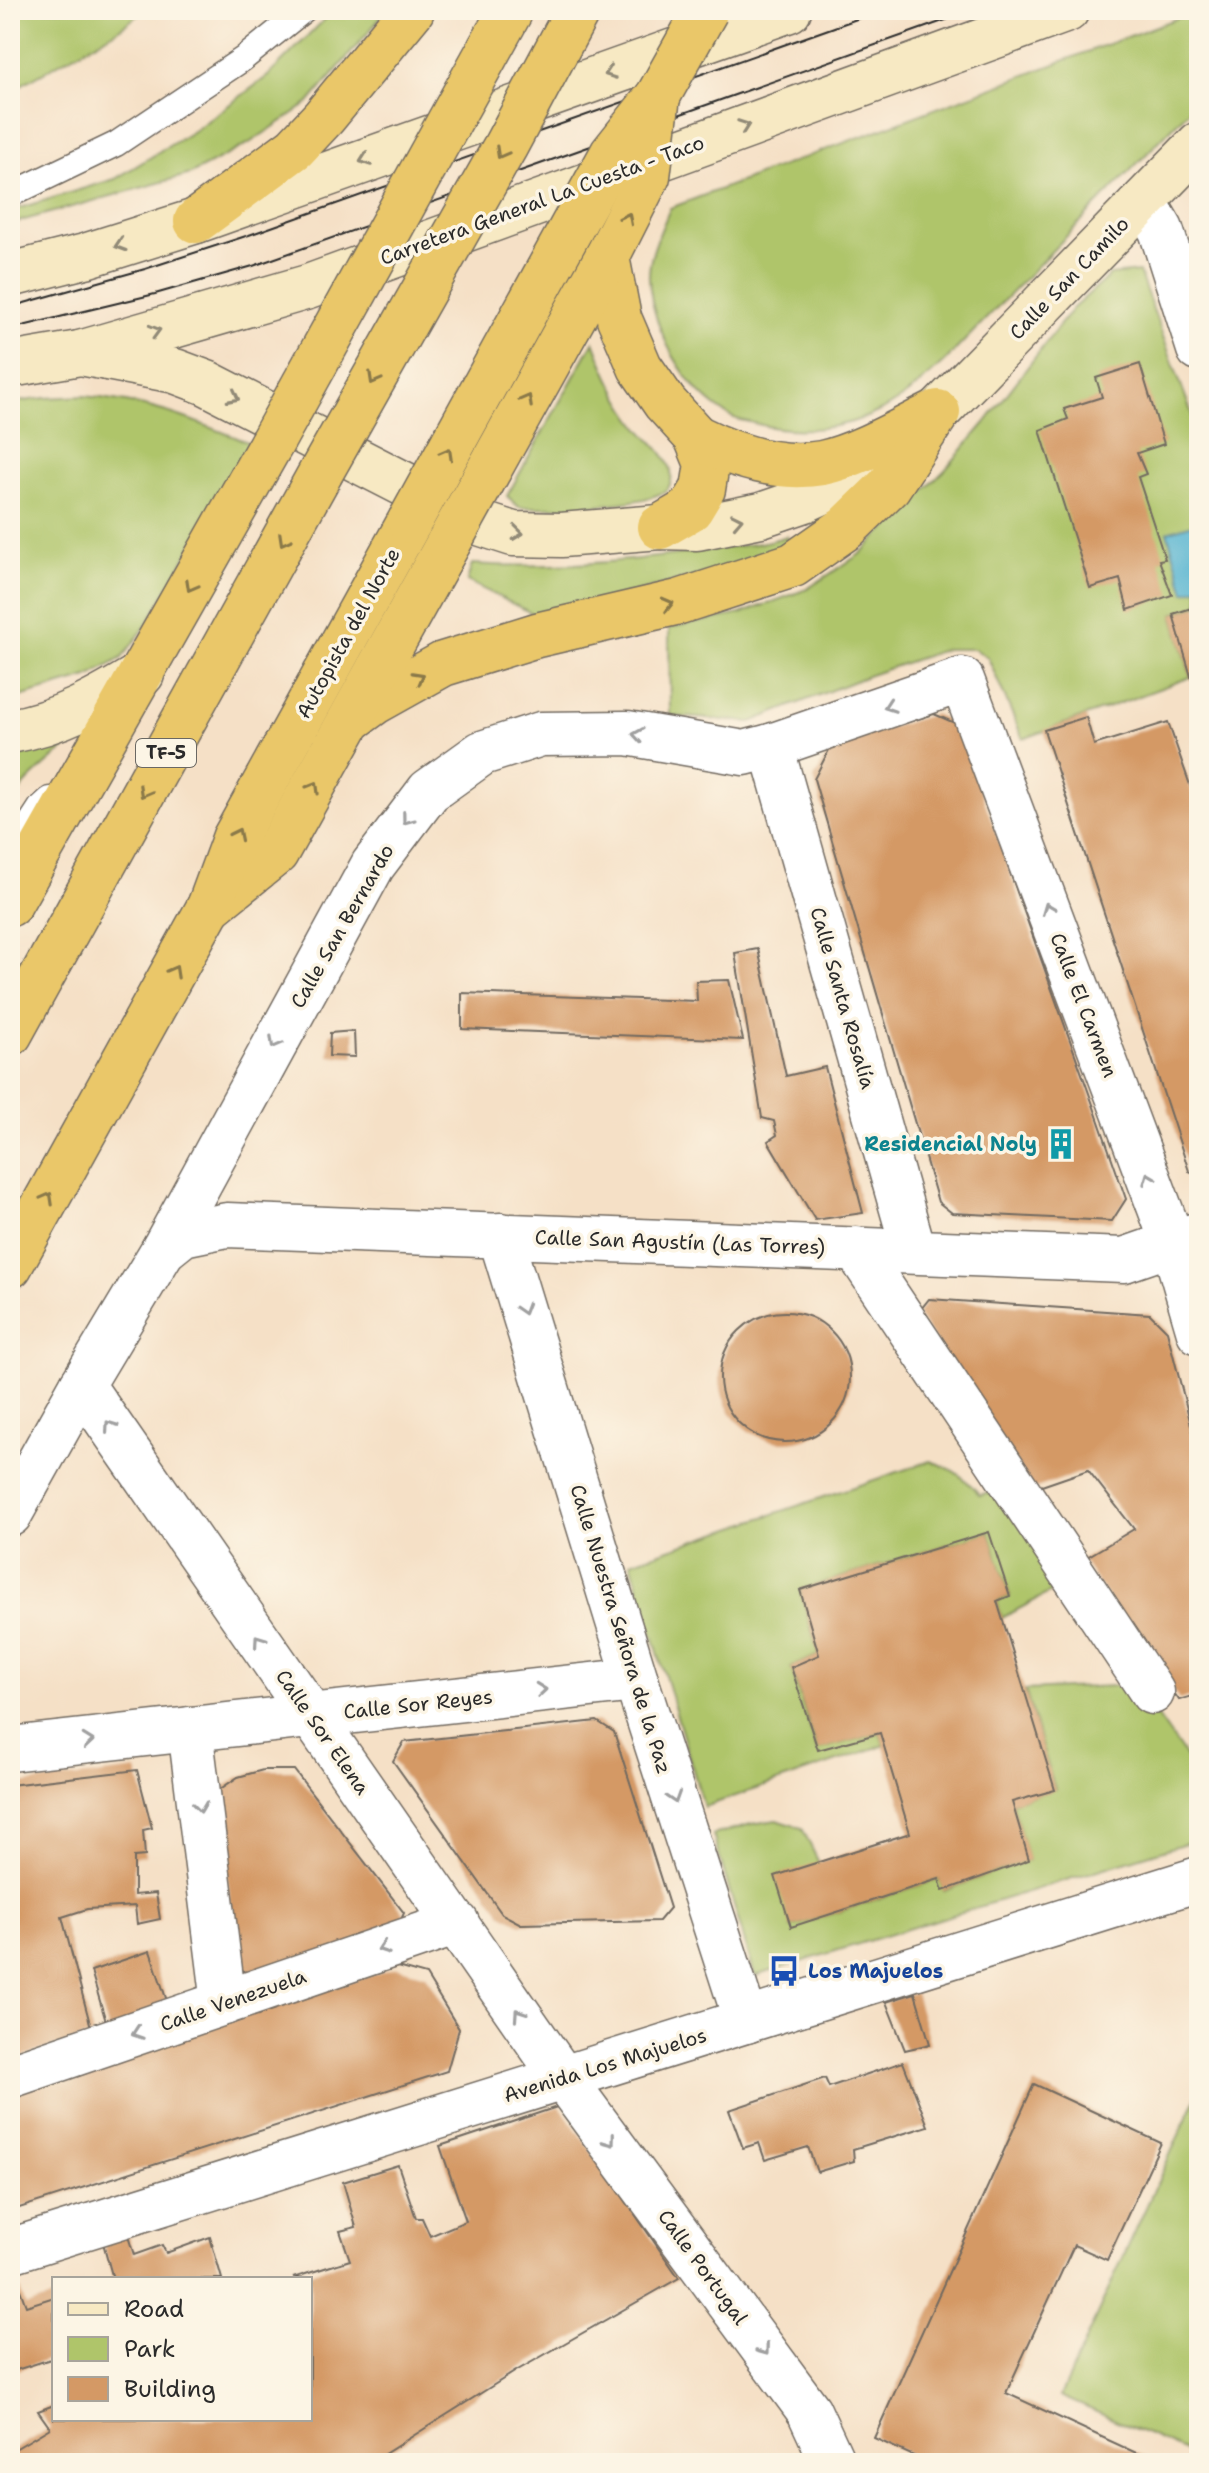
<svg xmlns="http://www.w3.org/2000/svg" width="1209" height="2473" font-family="'Shantell Sans',sans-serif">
  <rect width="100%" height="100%" fill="#fcf5e5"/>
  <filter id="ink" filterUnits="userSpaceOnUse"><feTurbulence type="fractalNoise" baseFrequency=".0125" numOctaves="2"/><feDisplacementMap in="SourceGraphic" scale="16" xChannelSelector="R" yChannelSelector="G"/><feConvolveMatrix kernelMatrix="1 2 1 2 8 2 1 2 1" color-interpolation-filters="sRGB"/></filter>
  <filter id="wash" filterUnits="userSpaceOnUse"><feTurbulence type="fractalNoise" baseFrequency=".006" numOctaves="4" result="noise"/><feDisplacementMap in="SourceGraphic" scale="32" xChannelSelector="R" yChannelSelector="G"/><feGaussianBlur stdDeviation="1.8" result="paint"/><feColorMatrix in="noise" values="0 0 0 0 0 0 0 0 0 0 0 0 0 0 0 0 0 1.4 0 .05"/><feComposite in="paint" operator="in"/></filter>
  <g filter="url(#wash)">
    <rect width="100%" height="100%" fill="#f5e0c6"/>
    <g fill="#afc56a" stroke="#6d784a" stroke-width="2">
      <path d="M10 10H146L116 31 10 91Z"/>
      <path d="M334 10H387L309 103 248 144 191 174 10 224V211L115 179 195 130 268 76Z"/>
      <path d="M1199 10V100L942 364C924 380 905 398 884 409 844 430 796 435 753 423 745 421 736 420 730 416 685 391 652 329 649 278 648 255 662 229 670 208Z"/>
      <path d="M1139 272 1199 433V605L1173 614 1191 677 1023 739 988 658 974 649H946L867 676 751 722 670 716 669 628 740 614 807 589 860 554 945 470 985 423 1072 309 1110 275Z"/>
      <path d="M594 341C605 371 617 398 636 423 646 438 664 450 670 467 672 475 672 485 666 490 647 507 546 508 519 507L507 496Z"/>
      <path d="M84 396C149 402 190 419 250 443L148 623 122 658 88 677 10 700V403L45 398Z"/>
      <path d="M787 536 790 544 751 562 539 617 467 581 472 564C551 569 630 562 708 550 735 546 761 545 787 536Z"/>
      <path d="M77 737C54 759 27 777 10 804V758Z"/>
      <path d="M930 1461C953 1468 964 1477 980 1495L995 1490 1064 1585 1002 1618 997 1601 1010 1596 989 1532 800 1590 819 1655 791 1667 817 1750 880 1733 884 1745 704 1807 631 1562Z"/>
      <path d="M1136 1685 1199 1776V1839L755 1976 713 1835 751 1824 777 1820 802 1828 819 1863 791 1927 939 1879 944 1891 1028 1860 1012 1802 1055 1789 1025 1690Z"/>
      <path d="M1199 2091V2457L1060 2396Z"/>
    </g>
    <path fill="#52b3d1" stroke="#3e6f7e" stroke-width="2" d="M1199 522V588L1185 592 1167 532Z"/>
    <g id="blocks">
      <g fill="#d49965">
        <path d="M1140 364 1164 444 1137 453 1146 474 1138 477 1165 559 1159 560 1172 595 1128 610 1120 579 1090 588 1040 430 1068 419 1064 409 1102 397 1096 378Z"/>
        <path d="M1198 606 1199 608 1198 701 1173 614Z"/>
        <path d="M934 714 957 724 1096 1113 1126 1199 1112 1221 952 1213 938 1202 814 779 831 746Z"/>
        <path d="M1086 717 1094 745 1168 722 1199 811V1175L1189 1171 1044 730Z"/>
        <path d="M758 949 786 1076 825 1067 863 1213 815 1220 768 1141 777 1135 774 1121 762 1118 735 953Z"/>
        <path d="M729 980 743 1040 462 1029V993L697 1001 696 981Z"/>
        <path d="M354 1031 355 1057 329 1056 330 1033Z"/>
        <path d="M929 1299 1150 1314 1167 1331 1199 1456V1694L1179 1700 1082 1560 1134 1529 1088 1470 1033 1489 917 1314Z"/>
        <circle cx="785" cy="1377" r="65"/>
        <path d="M989 1532 1010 1596 997 1601 1055 1790 1012 1802 1029 1860 943 1891 939 1879 791 1927 775 1876 910 1833 880 1733 818 1750 791 1667 819 1655 800 1590Z"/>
        <path d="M597 1721 614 1732 670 1908 659 1921 521 1924 502 1914 393 1761 404 1742Z"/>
        <path d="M137 1770 152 1828 143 1830 145 1856 134 1857V1895L156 1893 160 1919 137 1924 135 1906 87 1909 62 1917 93 2035 10 2060V1785Z"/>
        <path d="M263 1770H294L404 1913 396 1931 253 1982 239 1966 216 1792 238 1777Z"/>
        <path d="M150 1951 170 2010 110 2035 91 1971Z"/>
        <path d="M397 1967 426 1975 459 2029 447 2071 10 2211V2091Z"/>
        <path d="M915 1993 930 2044 905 2050 886 2002Z"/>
        <path d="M903 2062 928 2126 853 2149 854 2161 817 2172 808 2147 765 2160 759 2143 743 2148 729 2110 825 2078 829 2087Z"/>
        <path d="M1034 2084 1161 2143 1107 2260 1074 2245 1006 2393 1158 2463H929L874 2438Z"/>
        <path d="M560 2106 679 2278 516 2371 370 2463H10V2452L50 2428 38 2411 54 2405V2419H310V2279L293 2278 350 2260 340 2231 356 2227 343 2182 398 2165 416 2218H422L430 2236 466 2221 440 2146Z"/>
        <path d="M127 2233 134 2255 162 2245 166 2253 210 2237 222 2279H113L102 2239Z"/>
        <path d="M19 2287 26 2306 54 2297V2358L10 2372V2291Z"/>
      </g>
    </g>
  </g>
  <g filter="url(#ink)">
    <use href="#blocks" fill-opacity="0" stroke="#726a61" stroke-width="2"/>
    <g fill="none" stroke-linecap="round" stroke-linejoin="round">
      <defs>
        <g id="lane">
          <path d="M10 195 116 144 243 59 304 10"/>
          <path d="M10 854 40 808 50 799"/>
        </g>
        <g id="street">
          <path d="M1144 201 1161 230 1199 349"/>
          <path d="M771 746 914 1251"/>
          <path d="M500 1235 636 1680 746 2021"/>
          <path d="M856 1249 1152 1692"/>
          <path d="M163 1250 183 1234 227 1225 1124 1260 1199 1234"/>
          <path d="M82 1385 563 2078 809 2411 833 2463"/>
          <path d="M10 1514 82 1385 163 1250 373 865 429 791 482 753 541 734 627 733 744 753 771 746 962 680 1173 1243 1199 1332"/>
          <path d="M190 1729 224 2003"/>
          <path d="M10 1749 636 1680"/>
          <path d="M10 2076 457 1923"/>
          <path d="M10 2251 1199 1879"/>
        </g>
        <g id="secondary">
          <path d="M10 275 85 256 196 221 789 10"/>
          <path d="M80 353 175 371 207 383 482 524 513 534 561 535 660 527 697 528 761 515 805 500 868 471 938 412 1199 144"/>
          <path d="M10 365 80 353 308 287 1067 10"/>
          <path d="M10 731C59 723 100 700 142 674"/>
        </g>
        <g id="highway">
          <path d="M196 221 295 148 324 117 412 10"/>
          <path d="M619 318 640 367 665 403 696 437 707 464 703 489 691 509 660 527"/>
          <path d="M696 437C734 456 778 471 822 463 857 456 903 429 936 413"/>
          <path d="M353 718 375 702 443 664 537 635 679 602 793 565 846 528 889 486 938 412"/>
          <path d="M10 904 271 444"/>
          <path d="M209 907 276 853 449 542"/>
          <path d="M10 1034 321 472"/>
          <path d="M10 1266 209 907 234 839 410 521"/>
        </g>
      </defs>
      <use href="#lane" stroke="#726a61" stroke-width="27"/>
      <use href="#street" stroke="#726a61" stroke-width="47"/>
      <use href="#secondary" stroke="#726a61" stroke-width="47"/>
      <use href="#highway" stroke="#726a61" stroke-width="47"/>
      <use href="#lane" stroke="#fff" stroke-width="24"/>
      <use href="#street" stroke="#fff" stroke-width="44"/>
      <use href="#secondary" stroke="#f7e9c3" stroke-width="44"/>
      <use href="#highway" stroke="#eac769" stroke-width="44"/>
      <g stroke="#2b2b2b" stroke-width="2">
        <path d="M10 307 145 269 249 235 882 10"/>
        <path d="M10 329 155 294 253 266 974 10"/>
      </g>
      <defs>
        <g id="highway-bridge">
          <path d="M619 318 607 257 648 176 658 96"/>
          <path d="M271 444 511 10"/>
          <path d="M321 472 506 145 578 10"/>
          <path d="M410 521 612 154 658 96 706 10"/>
          <path d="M449 542 607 257"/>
        </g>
      </defs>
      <use href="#highway-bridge" stroke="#726a61" stroke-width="47" stroke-linecap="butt"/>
      <use href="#highway-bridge" stroke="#eac769" stroke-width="44"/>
    </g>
    <defs><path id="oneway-chevron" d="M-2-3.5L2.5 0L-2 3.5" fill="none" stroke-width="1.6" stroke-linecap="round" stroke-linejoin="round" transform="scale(2)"/></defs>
    <g stroke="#918a77">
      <use href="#oneway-chevron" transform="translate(610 73) rotate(160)"/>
      <use href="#oneway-chevron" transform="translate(744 126) rotate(-20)"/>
      <use href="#oneway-chevron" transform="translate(365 160) rotate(160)"/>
      <use href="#oneway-chevron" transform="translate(120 245) rotate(162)"/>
      <use href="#oneway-chevron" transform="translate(155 331) rotate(-16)"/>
      <use href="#oneway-chevron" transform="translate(234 397) rotate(27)"/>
      <use href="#oneway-chevron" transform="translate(737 520) rotate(-11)"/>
      <use href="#oneway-chevron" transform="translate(518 533) rotate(7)"/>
    </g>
    <g stroke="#8a794a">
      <use href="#oneway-chevron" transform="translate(501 153) rotate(119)"/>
      <use href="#oneway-chevron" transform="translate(627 218) rotate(-63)"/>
      <use href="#oneway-chevron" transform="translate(374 379) rotate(119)"/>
      <use href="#oneway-chevron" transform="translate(527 400) rotate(-61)"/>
      <use href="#oneway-chevron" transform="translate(447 453) rotate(-61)"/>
      <use href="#oneway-chevron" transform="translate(284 540) rotate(119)"/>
      <use href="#oneway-chevron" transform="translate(191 586) rotate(119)"/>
      <use href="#oneway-chevron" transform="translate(668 604) rotate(-14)"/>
      <use href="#oneway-chevron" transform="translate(419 677) rotate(-29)"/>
      <use href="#oneway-chevron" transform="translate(314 787) rotate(-60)"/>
      <use href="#oneway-chevron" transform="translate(144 792) rotate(119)"/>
      <use href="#oneway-chevron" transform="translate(237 834) rotate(-64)"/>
      <use href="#oneway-chevron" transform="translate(174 971) rotate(-61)"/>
      <use href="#oneway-chevron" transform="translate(48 1198) rotate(-61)"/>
    </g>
    <g stroke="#a0a0a0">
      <use href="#oneway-chevron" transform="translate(889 706) rotate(161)"/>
      <use href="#oneway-chevron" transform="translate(638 735) rotate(-171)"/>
      <use href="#oneway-chevron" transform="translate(407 819) rotate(127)"/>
      <use href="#oneway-chevron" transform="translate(1048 908) rotate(-111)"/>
      <use href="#oneway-chevron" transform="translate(275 1043) rotate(119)"/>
      <use href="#oneway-chevron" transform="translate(1149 1178) rotate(-111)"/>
      <use href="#oneway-chevron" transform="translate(523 1309) rotate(73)"/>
      <use href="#oneway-chevron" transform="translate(110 1426) rotate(-125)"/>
      <use href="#oneway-chevron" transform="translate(259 1640) rotate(-125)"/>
      <use href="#oneway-chevron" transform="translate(541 1690) rotate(-6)"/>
      <use href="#oneway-chevron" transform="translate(88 1741) rotate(-6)"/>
      <use href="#oneway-chevron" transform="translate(674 1798) rotate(72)"/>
      <use href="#oneway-chevron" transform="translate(200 1807) rotate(83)"/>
      <use href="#oneway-chevron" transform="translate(383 1948) rotate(161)"/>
      <use href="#oneway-chevron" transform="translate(519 2014) rotate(-124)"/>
      <use href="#oneway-chevron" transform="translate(137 2033) rotate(161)"/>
      <use href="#oneway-chevron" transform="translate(610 2141) rotate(54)"/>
      <use href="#oneway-chevron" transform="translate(764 2350) rotate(54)"/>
    </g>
  </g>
  <defs>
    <symbol id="building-bare" viewBox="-9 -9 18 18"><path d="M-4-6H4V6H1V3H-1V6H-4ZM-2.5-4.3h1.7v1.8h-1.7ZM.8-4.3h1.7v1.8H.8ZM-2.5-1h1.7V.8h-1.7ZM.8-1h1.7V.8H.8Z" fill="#0f9aa8" stroke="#fcf5e5" stroke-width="2.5" paint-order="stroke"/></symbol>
    <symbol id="bus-bare" viewBox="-9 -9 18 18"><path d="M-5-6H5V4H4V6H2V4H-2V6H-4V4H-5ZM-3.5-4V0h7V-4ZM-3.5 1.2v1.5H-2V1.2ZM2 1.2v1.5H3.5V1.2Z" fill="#1a4fb4" stroke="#fcf5e5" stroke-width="2.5" paint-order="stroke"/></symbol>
  </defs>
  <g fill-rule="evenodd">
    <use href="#building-bare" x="1039" y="1122" width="44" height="44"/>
    <use href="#bus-bare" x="762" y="1949" width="44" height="44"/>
  </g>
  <g text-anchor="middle" stroke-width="7" stroke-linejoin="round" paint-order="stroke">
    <rect fill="#fcf5e5" stroke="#6a6863" stroke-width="2" x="136" y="739" width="60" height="28" rx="6"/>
    <g font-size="18" font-weight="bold" fill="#2b2b2b">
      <text x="166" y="759">TF-5</text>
    </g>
    <g font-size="20" fill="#2b2b2b" stroke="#fcf5e5">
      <text transform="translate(542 200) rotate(-20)" y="7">Carretera General La Cuesta - Taco</text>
      <text transform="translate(1069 278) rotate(-46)" y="7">Calle San Camilo</text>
      <text transform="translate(348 633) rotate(-61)" y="7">Autopista del Norte</text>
      <text transform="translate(342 926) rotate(-60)" y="7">Calle San Bernardo</text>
      <text transform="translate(843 998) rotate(74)" y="7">Calle Santa Rosalía</text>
      <text transform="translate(1084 1005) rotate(69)" y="7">Calle El Carmen</text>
      <text transform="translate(680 1242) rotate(2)" y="7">Calle San Agustín (Las Torres)</text>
      <text transform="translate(621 1629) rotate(73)" y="7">Calle Nuestra Señora de la Paz</text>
      <text transform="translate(418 1704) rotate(-6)" y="7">Calle Sor Reyes</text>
      <text transform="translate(323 1732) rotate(55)" y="7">Calle Sor Elena</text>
      <text transform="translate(233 2000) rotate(-19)" y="7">Calle Venezuela</text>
      <text transform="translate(605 2065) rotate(-17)" y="7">Avenida Los Majuelos</text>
      <text transform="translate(703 2267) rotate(54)" y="7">Calle Portugal</text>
    </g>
    <g font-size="20" font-weight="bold" fill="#0d838f" stroke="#fcf5e5" text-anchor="end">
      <text x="1037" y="1151">Residencial Noly</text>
    </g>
    <g font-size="20" font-weight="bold" fill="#164399" stroke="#fcf5e5" text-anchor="start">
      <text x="808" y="1978">Los Majuelos</text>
    </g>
  </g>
  <rect width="1209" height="2473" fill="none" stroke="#fcf5e5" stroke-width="40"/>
  <rect x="52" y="2277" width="260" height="144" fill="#fcf5e5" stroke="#a8a49b" stroke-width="2"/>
  <rect x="68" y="2303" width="40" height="12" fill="#f7e9c3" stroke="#a8a49b" stroke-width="2"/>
  <text x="124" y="2317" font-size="24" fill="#2b2b2b">Road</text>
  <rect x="68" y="2337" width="40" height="24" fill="#afc56a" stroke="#a8a49b" stroke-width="2"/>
  <text x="124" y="2357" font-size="24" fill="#2b2b2b">Park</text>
  <rect x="68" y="2377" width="40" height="24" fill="#d49965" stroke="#a8a49b" stroke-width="2"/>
  <text x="124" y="2397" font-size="24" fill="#2b2b2b">Building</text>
</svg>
